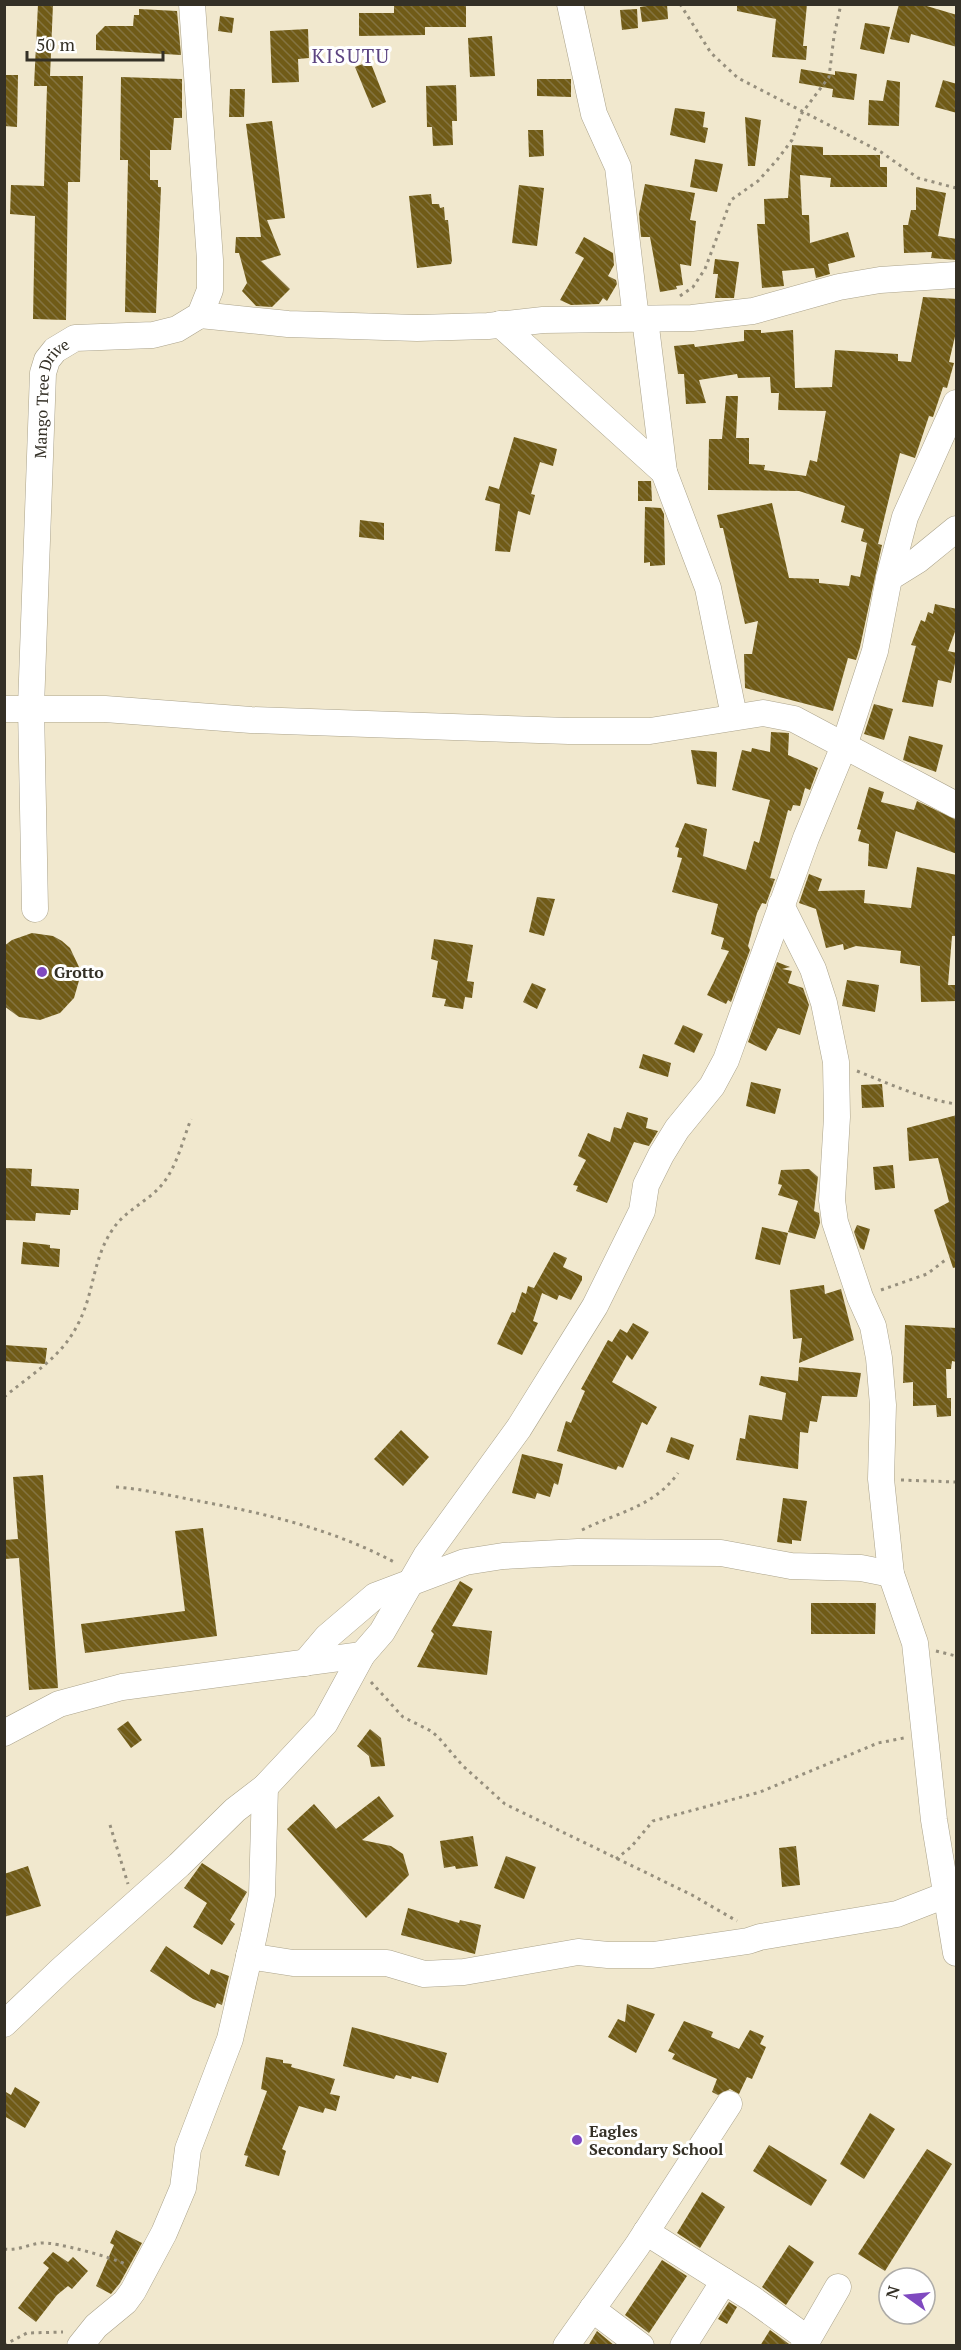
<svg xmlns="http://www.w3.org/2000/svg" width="961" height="2350" font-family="'PT Serif',serif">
  <defs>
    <pattern id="building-back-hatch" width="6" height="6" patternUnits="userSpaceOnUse" patternTransform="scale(1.5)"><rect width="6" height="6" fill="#705b17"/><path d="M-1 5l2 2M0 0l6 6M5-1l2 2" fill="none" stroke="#847441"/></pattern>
  </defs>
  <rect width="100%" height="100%" fill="#f1e8ce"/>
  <g fill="url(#building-back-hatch)">
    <path d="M38 4H53L50 76H83L80 182H68L66 320 33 319 35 216 10 214 11 185 44 186 47 86H34Z"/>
    <path d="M394 4 466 5V27H425V35L359 36V13H394Z"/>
    <path d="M659 4H667L668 19 642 22 640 7Z"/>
    <path d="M737 4H807L803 46H807L806 60 772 57 776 19 737 11Z"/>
    <path d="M899 4H920L957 15V47L911 34 909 43 890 39Z"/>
    <path d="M139 9 177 11 181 55 96 50V35L105 26H133L134 15H139Z"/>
    <path d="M637 9 638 28 622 30 620 10Z"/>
    <path d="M220 16 234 18 232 33 218 31Z"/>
    <path d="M865 23 890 27 884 54 860 49Z"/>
    <path d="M308 29 309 58 298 59 299 82 272 83 270 31Z"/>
    <path d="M492 36 495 76 470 77 468 38Z"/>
    <path d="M370 61 386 102 372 108 355 67Z"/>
    <path d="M801 69 835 75V71L857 74 854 100 832 97 833 89 799 83Z"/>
    <path d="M4 75H18L17 127 4 126Z"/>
    <path d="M121 77 182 79V118H174L171 150H150V180H158V187H161L156 313 125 312 128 160H120Z"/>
    <path d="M537 79H571V97L537 96Z"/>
    <path d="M887 80 900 82 899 126 868 125 869 100 883 101Z"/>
    <path d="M943 80 957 84V113L935 107Z"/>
    <path d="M456 85 457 121H452L453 145 433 146 432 127H427L426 86Z"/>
    <path d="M230 89H245L244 117H229Z"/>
    <path d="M675 108 705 112 703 127 708 128 705 143 670 135Z"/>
    <path d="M745 117 761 120 755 166H748Z"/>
    <path d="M272 121 285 218 267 220 281 255 261 261 290 289 272 307 256 306 242 291 247 283 239 253H235L236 237H261L246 124Z"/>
    <path d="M528 130H543L544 156 529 157Z"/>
    <path d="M792 145 823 147V155H880V167H887V187H830L831 178 800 175 802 215H809L810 243 848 232 855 257 828 264 830 274 816 278 814 268 782 271 784 286 762 288 757 224H765L764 199 788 198Z"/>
    <path d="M695 159 723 164 717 192 690 187Z"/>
    <path d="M645 184 695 193 690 220 696 221 691 266 680 264 683 285 676 286 677 289 660 292 650 237H641L639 214Z"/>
    <path d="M519 185 544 188 537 246 512 243Z"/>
    <path d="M916 187 946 193 938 236 957 239V260L931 258 932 252 904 253 903 225H908L911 210H916Z"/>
    <path d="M431 194 432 204H439L440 208 444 207 445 220H448L452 261 451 264 417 268 409 196Z"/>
    <path d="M584 237 613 253 614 265 608 276 616 280 617 284 607 301 603 298 599 304 571 305 560 300 584 258 575 253Z"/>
    <path d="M715 259 739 262 734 298H715L718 274H713Z"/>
    <path d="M923 297 957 299V328L949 362 954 363 947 388 943 387 933 417 929 416 915 458 900 453 878 544 882 545 860 647 856 660 848 658 833 711 745 688 744 654H752L758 621 745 624 723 528H720L717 515 772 503 789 578 819 579V583L849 586 851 575 860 577 867 543 861 541 864 529 841 522 845 506 799 491 708 490 709 439H722L726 396H738L736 438H749V464L765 465 764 470 806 476 810 460 817 462 826 411 778 410 779 393H771L770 377 738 378 737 374 699 380 706 403 686 404 684 374H678L674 346 694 344 695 347 744 341V330H761V333L793 330 795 388 832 387 835 350 898 354V361L911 362Z"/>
    <path d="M514 437 557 449 553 466 540 462 531 494 535 495 530 515 518 511 510 552 495 551 500 504 485 500 489 486 499 489Z"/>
    <path d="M638 481H651L652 501H638Z"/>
    <path d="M645 507 661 508 664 514 665 565 650 566V562L644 563Z"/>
    <path d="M360 520 384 523V540L359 537Z"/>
    <path d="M935 604 957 609V626L948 651 957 653 951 683 938 680 933 707 902 702 916 646 911 645 921 620 925 622 928 612 933 614Z"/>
    <path d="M874 704 893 709 884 740 864 734Z"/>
    <path d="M771 732 789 733 788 755 818 768 810 790 805 788 800 806 793 805 791 811 788 810 770 878 775 879 766 904 762 903 757 913 748 946 750 950 731 1002 728 1000 726 1004 707 995 729 951 721 949 724 938 711 934 718 904 672 892 682 858 677 857 679 848 675 847 685 823 707 829 703 856 746 870 754 841 759 843 770 800 732 790 742 750 751 752 752 748 770 752Z"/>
    <path d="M909 736 943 745 936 772 903 760Z"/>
    <path d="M691 750 717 752 716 787 697 784Z"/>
    <path d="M869 787 884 792 881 802 914 810 917 801 957 820V854L896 831 887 869 868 866 869 844 858 841 861 830 857 829Z"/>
    <path d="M917 867 957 875V936H952L948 985H957V1001L921 1002 920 966 900 963 901 951 856 946 844 950 843 944 826 948 816 909 799 903 809 874 822 879 818 891 865 890 864 903 911 908Z"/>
    <path d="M537 897 555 899 544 936 529 932Z"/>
    <path d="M32 933 53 936 62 941 70 948 79 967 80 977 74 998 60 1013 40 1020 19 1017 4 1006V946L12 940Z"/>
    <path d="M434 939 473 945 467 981 474 982 472 998 465 997 463 1009 444 1006 446 999 432 997 438 961 431 959Z"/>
    <path d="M777 962 790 967 782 969 792 971 788 983 803 988 809 1005 800 1035 778 1028 766 1051 748 1042Z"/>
    <path d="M847 980 879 985 875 1012 842 1006Z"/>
    <path d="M532 983 546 989 537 1009 523 1002Z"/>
    <path d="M683 1025 703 1034 694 1053 674 1044Z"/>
    <path d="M643 1054 671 1063 668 1077 639 1068Z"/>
    <path d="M751 1082 781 1089 775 1114 746 1106Z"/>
    <path d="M882 1084 884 1107 862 1108 861 1085Z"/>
    <path d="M627 1112 648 1118 646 1128 658 1131 649 1146 634 1142 607 1203 576 1191 578 1186 573 1185 586 1160 578 1156 588 1133 610 1142 614 1127 621 1129Z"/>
    <path d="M957 1115V1267L953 1268 934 1210 949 1202 938 1158 909 1161 907 1128Z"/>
    <path d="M893 1165 895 1188 875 1190 873 1167Z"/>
    <path d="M4 1168 32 1169 31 1186 79 1189 78 1210H71L70 1215 36 1213 35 1221 4 1220Z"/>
    <path d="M809 1169 818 1177 814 1211 819 1213 820 1223 815 1239 788 1232 798 1201 778 1195 782 1185 778 1184 781 1170Z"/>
    <path d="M857 1225 870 1229 864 1250 860 1248 854 1232Z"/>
    <path d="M762 1227 788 1233 780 1265 755 1259Z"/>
    <path d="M23 1242 50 1245V1248L60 1249 59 1267 21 1264Z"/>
    <path d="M554 1252 567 1258 563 1267 582 1276V1280L571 1300 559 1295 557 1300 542 1293 533 1321 538 1323 522 1355 497 1344 512 1312 515 1313 522 1292 526 1294 528 1286 534 1288Z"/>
    <path d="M824 1285 825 1294 841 1289 854 1340 799 1363 802 1338 793 1339 790 1290Z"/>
    <path d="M633 1323 649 1332 632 1360 627 1355 612 1382 657 1407 647 1425 642 1422 623 1468 618 1466 616 1470 557 1451 566 1421 571 1423 585 1391 581 1389 608 1340 612 1342 620 1329 627 1333Z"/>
    <path d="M905 1325 957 1328V1362L952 1361 951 1369H946L947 1398H951V1416L937 1417 936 1405 913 1406V1382L903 1383Z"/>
    <path d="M4 1345 47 1348 45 1364 4 1361Z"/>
    <path d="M799 1367 861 1373 857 1397 822 1396 817 1422 810 1421 808 1433 800 1432 798 1469 736 1460 740 1438 745 1439 749 1415 782 1420 786 1393 759 1385 761 1376 798 1381Z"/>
    <path d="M401 1430 429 1457 403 1486 374 1459Z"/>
    <path d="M671 1437 694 1445 689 1460 666 1452Z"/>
    <path d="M522 1454 563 1464 558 1485 554 1483 550 1497 537 1493 535 1499 512 1493Z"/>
    <path d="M43 1475 58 1688 29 1690 19 1558 4 1559V1540L18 1539 13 1477Z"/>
    <path d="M783 1498 807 1501 801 1541 792 1540V1544L777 1542Z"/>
    <path d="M203 1528 217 1636 85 1653 81 1624 185 1611 175 1531Z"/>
    <path d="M460 1581 473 1589 452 1626 492 1631 487 1675 417 1667 434 1634 431 1631Z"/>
    <path d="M811 1603H876L875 1634H811Z"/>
    <path d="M128 1721 142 1740 131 1748 117 1729Z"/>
    <path d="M370 1729 381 1738 385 1766 371 1767 369 1756 357 1746Z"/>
    <path d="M379 1796 394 1816 362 1840 391 1846 403 1854 409 1875 366 1918 287 1829 314 1804 336 1829Z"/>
    <path d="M473 1836 478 1866 456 1869 455 1866 444 1868 440 1841Z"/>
    <path d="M796 1846 800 1885 782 1887 779 1848Z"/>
    <path d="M506 1856 536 1867 524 1899 494 1888Z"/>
    <path d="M202 1863 247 1892 230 1920 235 1924 222 1945 193 1927 207 1903 184 1888Z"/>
    <path d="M28 1866 41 1906 4 1917V1874Z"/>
    <path d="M408 1908 459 1923 460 1920 481 1925 475 1954 401 1935Z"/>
    <path d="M166 1946 209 1975 211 1969 229 1976 222 2005 217 2003 215 2008 193 1999 150 1971Z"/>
    <path d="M627 2004 655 2014 636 2053 608 2037 618 2019 625 2022Z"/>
    <path d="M684 2021 713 2032 711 2037 739 2049 750 2030 764 2036 760 2044 766 2047 752 2079 747 2077 739 2094 730 2089 718 2095 712 2092 717 2079 672 2059 675 2054 668 2051Z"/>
    <path d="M352 2027 447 2053 438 2083 412 2076 411 2079 396 2075 394 2079 343 2066Z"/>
    <path d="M266 2057 283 2060V2063L292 2064 291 2067 335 2079 330 2094 340 2096 336 2111 325 2108 323 2113 299 2106 282 2149 286 2151 279 2176 245 2166 248 2156 244 2155 267 2091 261 2089Z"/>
    <path d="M15 2087 40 2102 25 2128 4 2116V2091L11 2095Z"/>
    <path d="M870 2113 895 2129 864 2179 840 2164Z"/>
    <path d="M769 2145 827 2180 811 2206 753 2171Z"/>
    <path d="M927 2149 952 2164 885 2271 858 2254Z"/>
    <path d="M702 2192 725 2207 700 2248 677 2233Z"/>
    <path d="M116 2230 142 2243 120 2283 111 2294 96 2286 114 2245 110 2243Z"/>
    <path d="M789 2245 814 2262 786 2305 762 2287Z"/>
    <path d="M53 2252 68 2262 73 2257 88 2271 72 2289 68 2286 57 2295 36 2322 18 2308 49 2268 43 2263Z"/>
    <path d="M662 2260 687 2276 649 2333 625 2315Z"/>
    <path d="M729 2302 737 2307 727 2324 718 2319Z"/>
    <path d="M770 2330 789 2344V2346H760Z"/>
    <path d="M597 2331 615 2346H588Z"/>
  </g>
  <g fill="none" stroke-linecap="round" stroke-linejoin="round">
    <defs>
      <g id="minor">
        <path d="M570 4 594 114 618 167 636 319"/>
        <path d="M200 315 288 324 417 328 488 326 543 320 692 318 753 311 839 287 880 280 956 275"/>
        <path d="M645 319 664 472 708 588 734 716"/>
        <path d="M500 324 664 472"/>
        <path d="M889 578 918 560 956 529"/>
        <path d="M4 709H105L251 720 569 731H650L763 713 794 719 956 805"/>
        <path d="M781 905 813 969 824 1003 836 1062 837 1117 832 1200 835 1222 860 1297 873 1326 879 1358 883 1405 881 1479 891 1574 915 1643 934 1820 956 1953"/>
        <path id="s1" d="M35 909 31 707 43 373 47 360 55 350 75 338 153 335 177 329 200 315 210 290V260L192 4"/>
        <path d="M305 1663 327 1637 375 1596 465 1562 503 1556 578 1552 721 1553 791 1566 861 1568 891 1574"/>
        <path d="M4 1733 59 1704 122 1687 362 1655"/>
        <path d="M249 1956 293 1963H387L424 1974 464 1972 578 1952 608 1955H653L748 1941 760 1937 897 1914 956 1891"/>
        <path d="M4 2024 62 1969 179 1865 235 1810 265 1787 325 1723 362 1655 382 1632 426 1556 519 1428 595 1306 642 1211 646 1185 661 1155 677 1129 712 1086 726 1060 806 838 844 746 875 651 889 578 905 517 956 403"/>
        <path d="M646 2232 751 2298 808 2339"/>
        <path d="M592 2309 641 2346"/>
        <path d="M80 2346 96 2326 125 2302 133 2291 164 2233 183 2188 188 2149 230 2039 254 1935 262 1895 265 1787"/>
        <path d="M566 2346 637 2246 729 2104"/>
        <path d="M683 2346 724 2281"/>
        <path d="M804 2346 838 2287"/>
      </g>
    </defs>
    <use href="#minor" stroke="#aba38b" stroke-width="27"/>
    <g stroke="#968f7d" stroke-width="3" stroke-dasharray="3 4.5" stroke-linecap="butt">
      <path d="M680 4 711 53 738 78 881 152 918 178 956 188"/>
      <path d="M680 296 693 287 705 269 731 200 758 181 777 160 792 140 802 113 829 77 834 36 841 4"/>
      <path d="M857 1071C890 1084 922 1099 956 1104"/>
      <path d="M881 1290 927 1274 948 1258"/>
      <path d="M4 1397C42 1366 71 1352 87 1302 95 1276 97 1252 113 1229 123 1213 144 1203 158 1189 176 1171 182 1142 191 1119"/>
      <path d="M901 1480 956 1482"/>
      <path d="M116 1487C142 1489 168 1495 193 1500 264 1513 333 1529 396 1563"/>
      <path d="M582 1530C618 1512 654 1507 678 1473"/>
      <path d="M936 1651 956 1656"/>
      <path d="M371 1682 403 1717 431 1731 439 1738 462 1765 505 1804 692 1895 737 1921"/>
      <path d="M110 1825 128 1884"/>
      <path d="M616 1859 631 1847 653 1821 760 1792 878 1743 904 1738"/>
      <path d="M4 2249C19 2251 28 2244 42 2243 56 2242 111 2257 125 2264"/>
      <path d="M4 2345 27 2333 63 2332"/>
    </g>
    <use href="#minor" stroke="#fff" stroke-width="26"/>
  </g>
  <g fill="#7f49c0" stroke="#fff" stroke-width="2">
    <circle cx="42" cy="972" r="6"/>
    <circle cx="577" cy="2140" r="6"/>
  </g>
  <g text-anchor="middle" stroke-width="6" stroke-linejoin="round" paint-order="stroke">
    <g font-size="16" fill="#343026" stroke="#fff">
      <text dy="6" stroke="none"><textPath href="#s1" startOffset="514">Mango Tree Drive</textPath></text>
    </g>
    <g font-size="16" font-weight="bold" fill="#343026" stroke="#fff" text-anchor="start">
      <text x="54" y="978">Grotto</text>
      <text x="589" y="2137">Eagles<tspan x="589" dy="18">Secondary School</tspan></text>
    </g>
    <g font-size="20" letter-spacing="1.5" fill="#5c4481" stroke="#fff">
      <text x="351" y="63">KISUTU</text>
    </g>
  </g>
  <rect width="961" height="2350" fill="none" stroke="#343026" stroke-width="12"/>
  <g transform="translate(907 2296) rotate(285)"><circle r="28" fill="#ffffff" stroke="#aeaca8" stroke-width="1.5"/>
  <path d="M0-4.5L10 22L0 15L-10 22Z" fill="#7f49c0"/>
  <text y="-9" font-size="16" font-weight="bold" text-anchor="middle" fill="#343026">N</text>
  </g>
  <path d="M27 51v9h136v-9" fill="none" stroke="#343026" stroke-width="3"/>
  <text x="36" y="51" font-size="18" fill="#343026" stroke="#ffffff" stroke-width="4.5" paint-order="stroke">50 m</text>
</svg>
